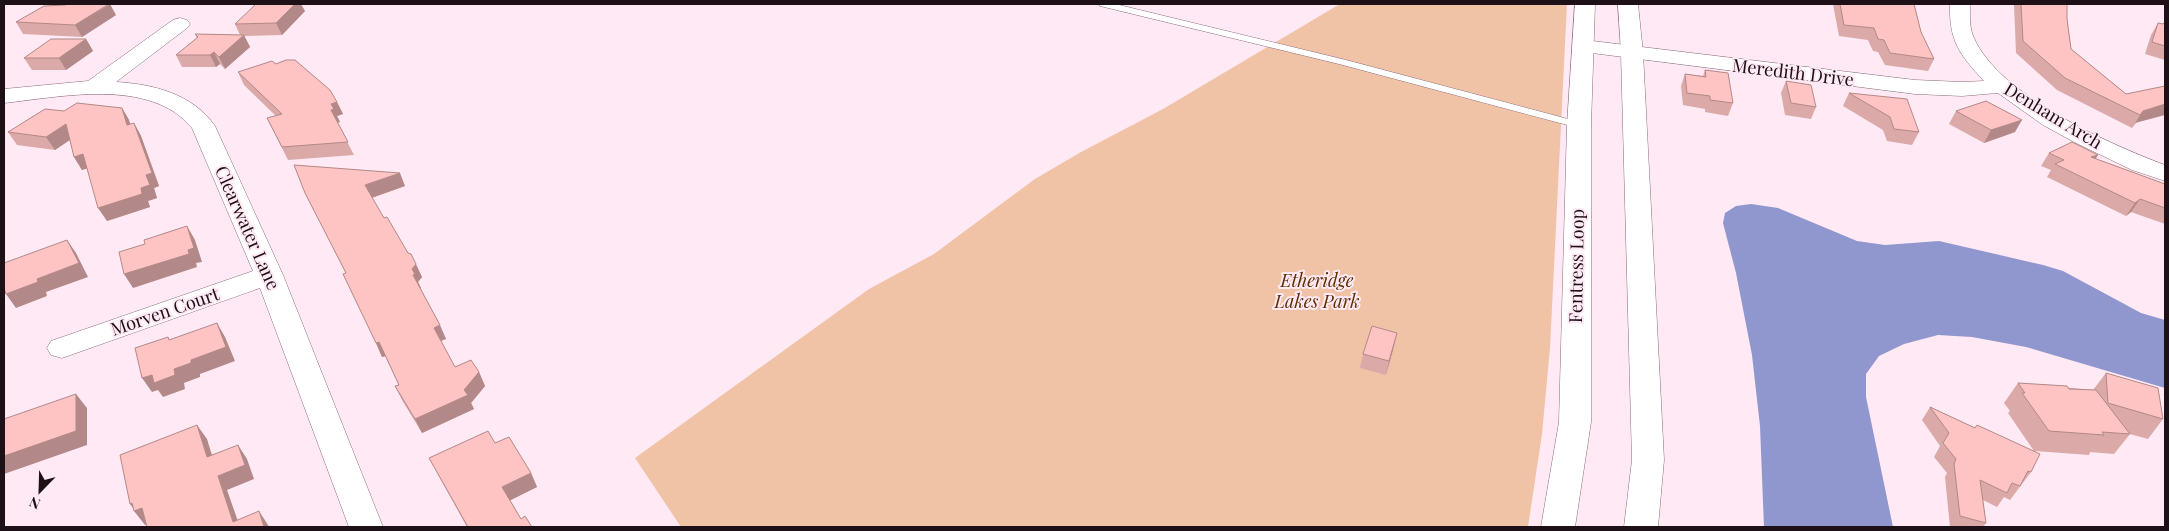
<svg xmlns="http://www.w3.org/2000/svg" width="2169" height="531" font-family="'Playfair Display',serif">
  <rect width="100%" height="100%" fill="#ffe9f4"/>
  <path fill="#f0c3a6" d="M1340 4H1567L1550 348 1542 434 1528 527H681L635 458 869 289 934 254 1035 179 1081 152 1163 109Z"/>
  <path fill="#9096ce" d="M1751 204 1778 208 1857 241 1885 245 1939 241 2043 265 2063 271 2141 313 2165 320V388L2026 347 1972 337 1938 335 1904 344 1879 356 1866 374V397L1893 527H1764L1760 426 1752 355 1736 273 1723 223 1725 213 1736 206Z"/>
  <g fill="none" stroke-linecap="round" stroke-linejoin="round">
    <defs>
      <path id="lane" d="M1099 4H1115L1346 60 1583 123 1585 125 1583 127H1575L1339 64 1100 6Z"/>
      <g id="street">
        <path d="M1950 4H1970C1970 15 1969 28 1974 38 1999 95 2109 144 2165 165V181L2132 170 2074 142 2043 125 1998 93 1962 96 1915 94 1584 52 1576 51 1573 46 1576 41 1584 40 1915 80 1962 82 1984 81C1959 54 1949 41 1950 4Z"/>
        <path d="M180 18 187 20 190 24 187 28 116 82C153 84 193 94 215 126L283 275 383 527H349L260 288 62 358 51 355 47 348 51 341 253 271 192 128C150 77 61 97 4 103V89L88 81 173 20Z"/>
      </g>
      <g id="secondary">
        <path d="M1575 4H1595L1591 125V422L1575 527H1541L1559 422 1567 125Z"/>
        <path d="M1618 4H1638L1643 53 1664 460 1658 527H1624L1632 460 1621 53Z"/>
      </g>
    </defs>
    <use href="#lane" stroke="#8a6b7b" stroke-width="1"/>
    <use href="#street" stroke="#8a6b7b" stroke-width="1"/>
    <use href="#secondary" stroke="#8a6b7b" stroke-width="1"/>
    <use href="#lane" fill="#fff" fill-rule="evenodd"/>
    <use href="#street" fill="#fff" fill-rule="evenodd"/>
    <use href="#secondary" fill="#fff" fill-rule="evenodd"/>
  </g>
  <g fill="#daa9a8">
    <path d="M1833 4H1914L1921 32 1934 59 1928 71 1885 65 1878 52 1873 51 1868 40 1839 36Z"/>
    <path d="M2014 4H2067V19L2071 49 2126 94 2165 86 2132 128 2057 90 2016 53Z"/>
    <path d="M65 5 116 15 82 37 23 34 16 22Z"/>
    <path d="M305 11 282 35 244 36 250 47 225 69 220 64 216 67H182L176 55 197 38 195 34 240 35 235 24Z"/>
    <path d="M2165 22V60L2145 54 2151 35 2158 23 2163 24Z"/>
    <path d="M86 39 93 51 66 70H32L24 58Z"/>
    <path d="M276 64 337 102 343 114 337 116 340 122H337L354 155 288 160 267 118 276 116 244 85 238 72Z"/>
    <path d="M1705 70 1733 103 1728 116 1705 112V109L1683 105 1681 86 1685 74 1703 76Z"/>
    <path d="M1786 81 1816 107 1811 119 1785 115 1781 93Z"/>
    <path d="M1849 93 1919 132 1912 145 1887 141 1883 130 1843 106Z"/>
    <path d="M122 108 129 120 130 124 134 123 141 136 159 186 154 188 157 198 148 201 150 207 107 221 87 168 82 170 74 157 70 140 55 150 17 145 8 132 64 111Z"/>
    <path d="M1956 111 2015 132 1984 143 1949 124Z"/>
    <path d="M2049 153 2098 155 2095 159 2165 184V224L2131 212 2126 216 2047 177 2051 170 2041 166Z"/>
    <path d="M405 186 372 198 384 218 422 277 418 282 421 288H420L446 339 441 341 455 367 479 372 485 386 471 403 474 409 422 433 402 400 395 386 399 385 385 356 382 357 346 273 305 193Z"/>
    <path d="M1394 346 1386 375 1360 368 1363 354Z"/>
    <path d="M2106 373 2163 419 2148 439 2130 434 2114 454 2090 452 2089 455 2035 451 2031 472 2010 500 2004 497 1997 507 1983 500 1986 523 1983 527H1950L1945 477 1947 473 1934 457 1940 446 1922 420 1930 407 1975 428 2034 451 2008 413 2010 411 2004 403 2018 383 2093 390Z"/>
    <path d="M495 443 531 473 537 487 510 500 521 519 532 527H467L429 458Z"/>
  </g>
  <g fill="#b28988">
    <path d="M110 4 116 15 82 37 75 25Z"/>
    <path d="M295 4H301L305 11 282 35 276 23Z"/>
    <path d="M244 35 250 47 225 69 219 57Z"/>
    <path d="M86 39 93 51 66 70 59 58Z"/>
    <path d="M214 52 220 64 216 67 210 55Z"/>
    <path d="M337 102 343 114 337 116 340 122 337 123 331 110V104Z"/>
    <path d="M2165 104V115L2135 123 2143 111Z"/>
    <path d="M122 108 129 120 134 138 127 125Z"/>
    <path d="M2022 120 2015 132 1984 143 1991 130Z"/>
    <path d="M134 123 141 136 159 186 154 188 157 198 148 201 150 207 107 221 98 208 141 188Z"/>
    <path d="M66 124 74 137 55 150 46 137Z"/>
    <path d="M83 154 91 167 82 170 74 157Z"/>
    <path d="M2098 155 2090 167 2091 157Z"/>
    <path d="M400 173 405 186 371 198 365 185Z"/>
    <path d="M2140 199 2131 212 2126 216 2135 203Z"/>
    <path d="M187 226 195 240 202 262 196 263 197 267 133 288 124 274 188 250Z"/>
    <path d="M67 240 76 253 88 277 46 292 47 296 16 308 6 294Z"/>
    <path d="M416 264 422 277 418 282 421 288 419 289 413 275 412 269Z"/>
    <path d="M217 323 225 337 235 361 200 374V377L184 383 185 389 163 397 158 390 152 392 142 378 152 375 174 369 191 360Z"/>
    <path d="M440 325 446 339 440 341 434 328Z"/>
    <path d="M1397 333 1394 346 1386 375 1389 361Z"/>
    <path d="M379 342 386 356 382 357 376 343Z"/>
    <path d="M479 372 485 386 471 403 474 409 422 433 415 419 464 390Z"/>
    <path d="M76 394 87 408V445L4 474V456Z"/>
    <path d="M197 425 207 439 217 472 207 457Z"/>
    <path d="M238 445 247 459 254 479 227 490 240 527 233 522 218 476Z"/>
    <path d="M531 473 537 487 509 501 502 487Z"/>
    <path d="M132 503 142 508 152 522 145 525 134 511H135L130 504Z"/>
    <path d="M259 511 268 525 269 527H264Z"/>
  </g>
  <g fill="#fec4c3" stroke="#b28988">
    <path d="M67 4H109L75 25 16 22 44 6 65 5Z"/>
    <path d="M256 4H295L276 23 235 24Z"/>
    <path d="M1840 4H1914L1921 32 1934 59 1890 53 1884 40 1878 39 1874 28 1844 25Z"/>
    <path d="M2021 4H2067V19L2071 49 2126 94 2165 86V104L2143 111 2140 115 2065 78 2023 41Z"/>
    <path d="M2165 22V46L2152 42 2158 23 2163 24Z"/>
    <path d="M195 34 244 35 219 57 214 52 210 55H176L198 37Z"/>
    <path d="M51 39H86L59 58H24Z"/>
    <path d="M286 60H295L330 90 337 102 331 104 334 109 331 110 348 142 282 147 267 118 282 114 238 72 272 61 276 64Z"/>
    <path d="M1705 70 1728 73 1733 103 1710 100V96L1687 93 1685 74 1706 77Z"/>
    <path d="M1786 81 1811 85 1816 107 1791 103Z"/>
    <path d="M1849 93 1907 99 1919 132 1894 129 1890 117Z"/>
    <path d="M1986 101 2022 120 1991 130 1956 111Z"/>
    <path d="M77 103 122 108 127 125 134 123 152 173 146 175 150 185 141 188 142 194 98 208 83 154 74 157 66 124 46 137 8 132 45 109 64 111Z"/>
    <path d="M2072 142 2098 155 2091 157 2165 184V208L2140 199 2135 203 2055 164 2064 160 2049 153Z"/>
    <path d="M294 165 400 173 365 185 384 218 387 217 408 253 411 254 416 264 412 269 415 274 413 275 440 325 434 328 455 367 471 360 479 372 464 390 468 395 415 419 395 386 399 385 379 342 376 343 343 274 346 273 305 193Z"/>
    <path d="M187 226 194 248 188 250 189 254 124 274 119 252 145 244 144 240Z"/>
    <path d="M67 240 79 263 37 279 38 282 6 294 4 288V263Z"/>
    <path d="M217 323 226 347 191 360V363L174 369 175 375 154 383 152 375 142 378 135 348 168 337 169 340Z"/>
    <path d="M1372 326 1397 333 1389 361 1363 354Z"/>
    <path d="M2106 373 2158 388 2163 419 2108 403Z"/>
    <path d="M2018 383 2067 386 2069 389 2096 390 2130 434 2102 432 2104 435 2049 431 2022 393H2025Z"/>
    <path d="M76 394V431L4 456V419Z"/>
    <path d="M1930 407 1975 428 1977 425 2040 454 2031 472 2028 471 2020 486 2012 483 2007 493 1980 480 1986 523 1960 516 1954 464 1956 459 1943 443 1949 433Z"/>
    <path d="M197 425 207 457 238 445 245 465 218 476 233 522 259 511 264 527H147L142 508 134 511 132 503 130 504 120 455Z"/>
    <path d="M488 431 495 443 509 437 531 473 502 487 521 519 525 516 532 527H468L429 458Z"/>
  </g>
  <g text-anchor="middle" stroke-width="4" stroke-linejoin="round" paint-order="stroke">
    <g font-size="18" fill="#1d1117" stroke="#ffe9f4">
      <text transform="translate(1793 73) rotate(7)" y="6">Meredith Drive</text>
      <text transform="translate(2053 116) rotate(31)" y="6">Denham Arch</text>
      <text transform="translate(247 228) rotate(66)" y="6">Clearwater Lane</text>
      <text transform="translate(1577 266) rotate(-89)" y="6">Fentress Loop</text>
      <text transform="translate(165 312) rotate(-19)" y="6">Morven Court</text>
    </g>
    <g font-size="18" font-style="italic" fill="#5f2d00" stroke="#ffe9f4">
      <text x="1317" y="287">Etheridge<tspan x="1317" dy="21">Lakes Park</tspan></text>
    </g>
  </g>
  <rect width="2169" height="531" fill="none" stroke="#1d1117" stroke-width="10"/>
  <g transform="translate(40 491) rotate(203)" stroke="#ffe9f4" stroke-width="4" paint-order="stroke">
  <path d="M0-4L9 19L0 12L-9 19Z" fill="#1d1117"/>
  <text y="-8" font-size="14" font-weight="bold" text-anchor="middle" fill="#1d1117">N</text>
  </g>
</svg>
